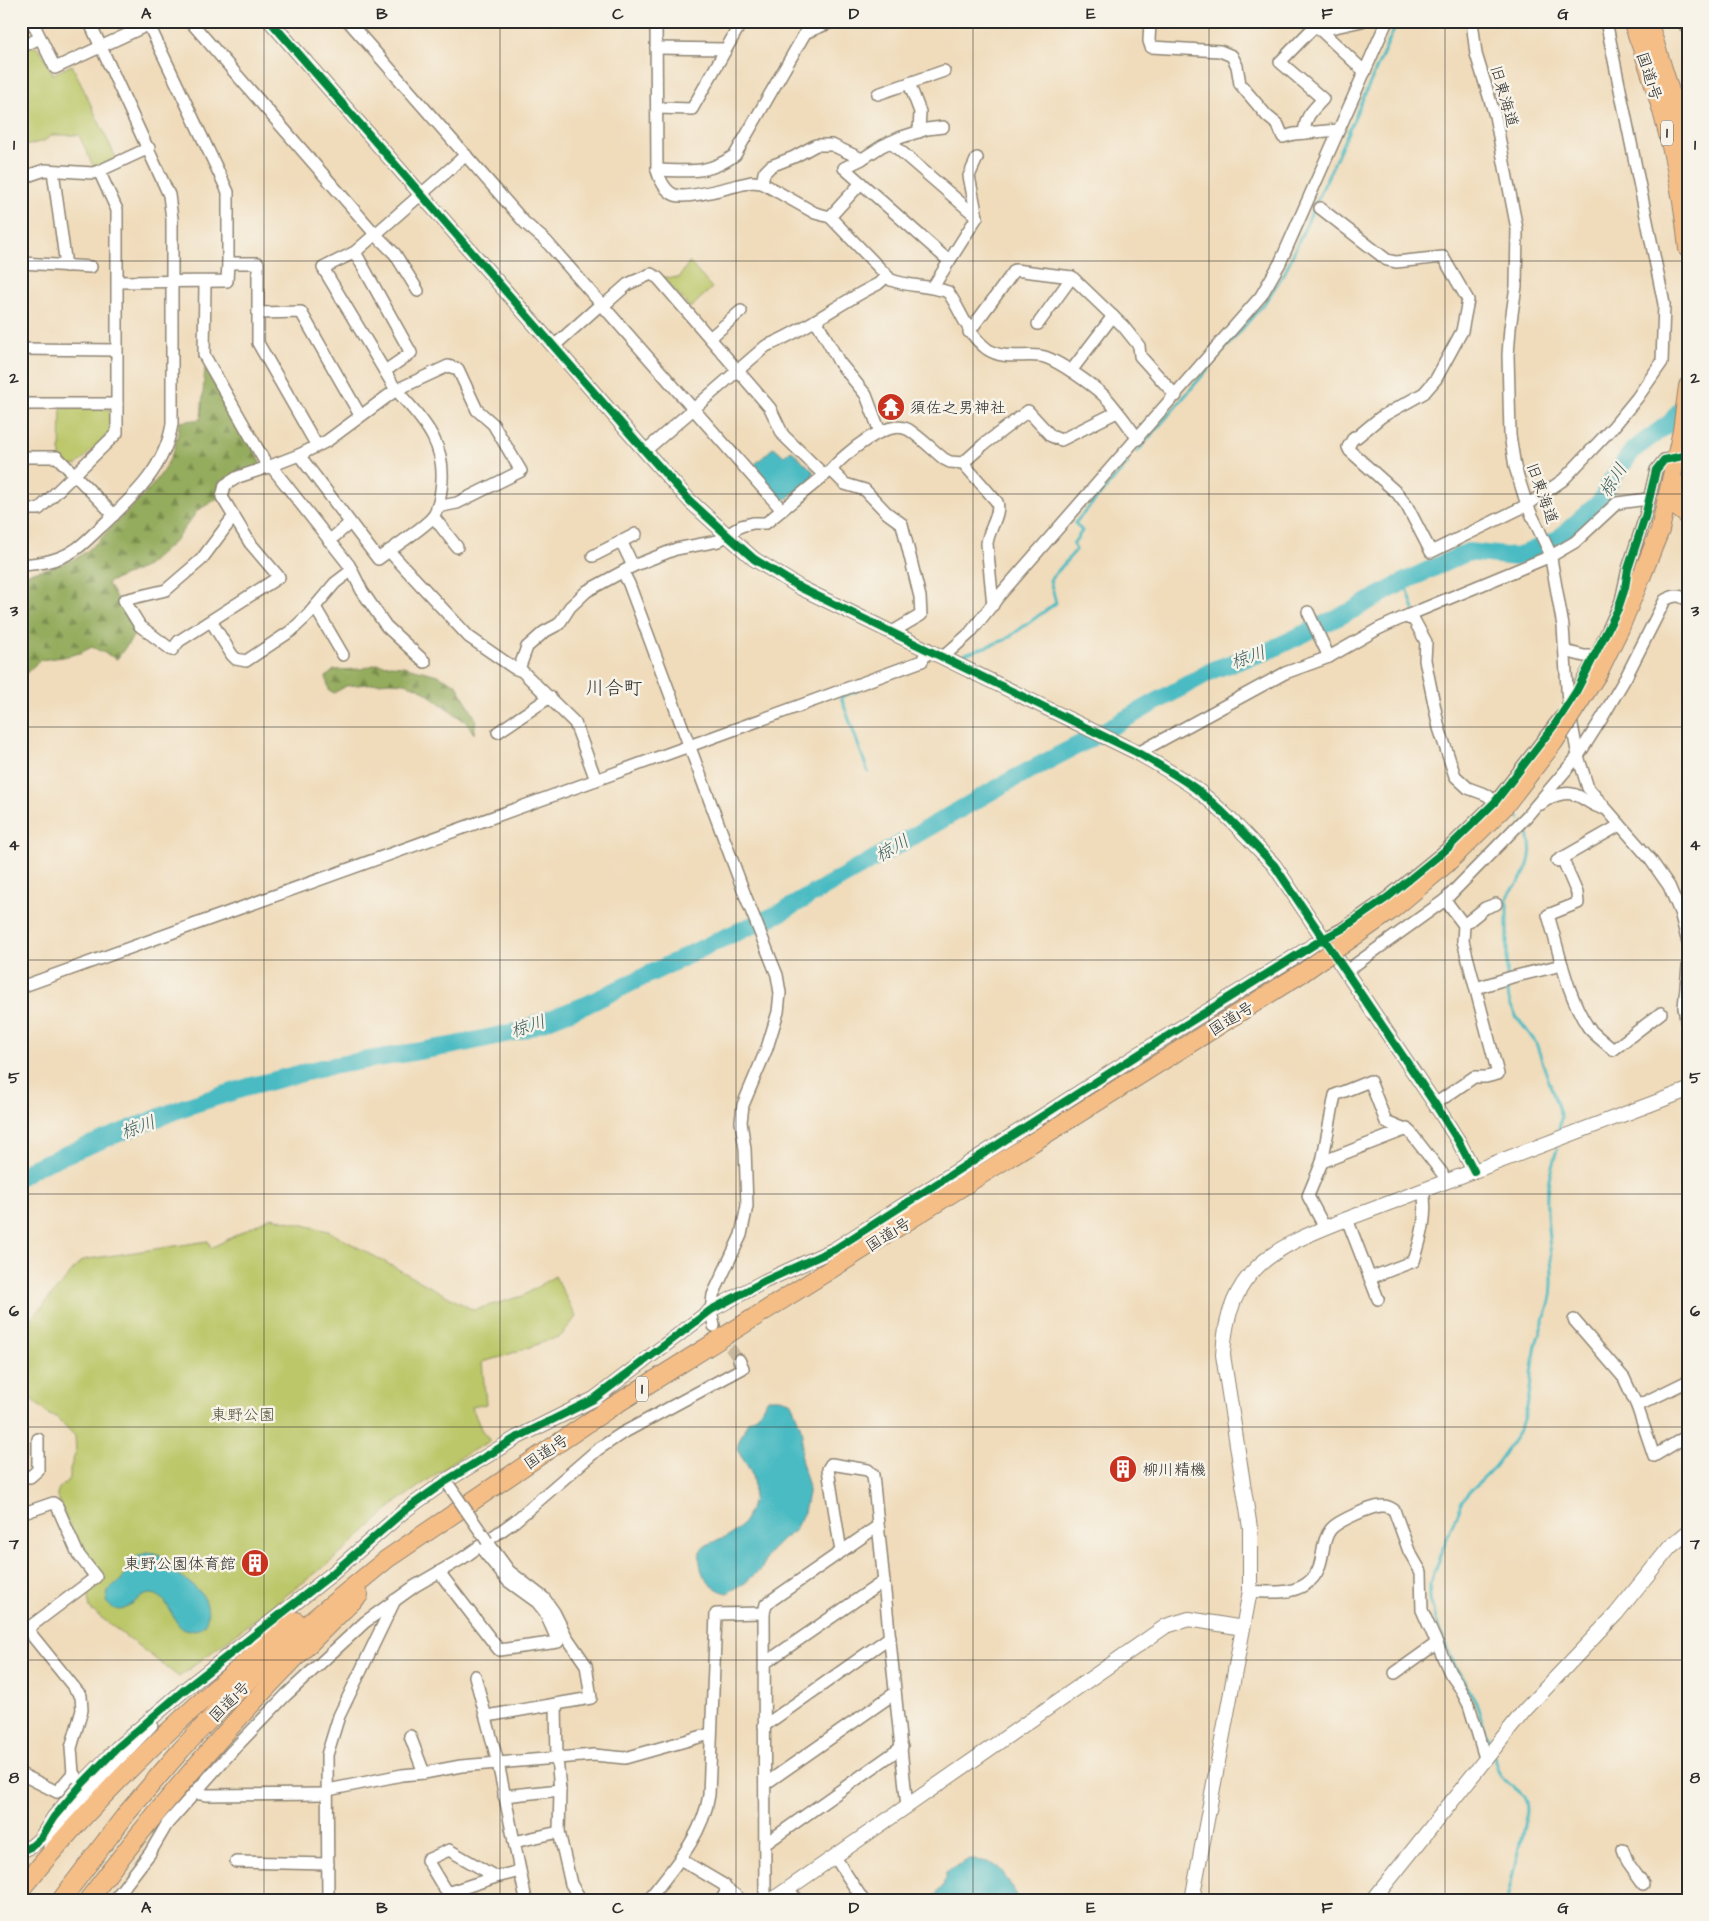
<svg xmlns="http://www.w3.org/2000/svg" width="1709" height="1921" font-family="'Architects Daughter','Klee One',sans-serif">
  <defs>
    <pattern id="forest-firs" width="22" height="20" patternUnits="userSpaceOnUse" patternTransform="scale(1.25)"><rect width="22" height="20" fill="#94ac5d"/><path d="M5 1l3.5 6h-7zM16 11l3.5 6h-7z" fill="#798c4d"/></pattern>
  </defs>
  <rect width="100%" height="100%" fill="#f7f3e8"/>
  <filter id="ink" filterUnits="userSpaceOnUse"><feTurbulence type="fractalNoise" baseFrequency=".02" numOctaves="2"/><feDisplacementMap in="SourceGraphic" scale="10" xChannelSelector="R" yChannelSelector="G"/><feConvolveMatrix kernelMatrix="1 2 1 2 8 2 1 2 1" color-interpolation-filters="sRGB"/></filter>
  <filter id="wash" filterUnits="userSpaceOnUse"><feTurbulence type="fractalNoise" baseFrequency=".0096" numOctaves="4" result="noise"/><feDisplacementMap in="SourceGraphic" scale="20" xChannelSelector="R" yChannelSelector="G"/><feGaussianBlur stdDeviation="1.12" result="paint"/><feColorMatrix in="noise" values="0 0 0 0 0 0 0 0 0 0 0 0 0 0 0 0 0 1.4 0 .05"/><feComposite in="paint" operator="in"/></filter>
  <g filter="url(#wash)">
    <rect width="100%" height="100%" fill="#f0dcbb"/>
    <g fill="#bbc769" stroke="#73794a">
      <path d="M32 46 40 49 53 74 72 65 116 158 94 168 79 135H52L44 141 21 147V51Z"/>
      <path d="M689 262 712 288 690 308 663 277 679 278Z"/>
      <path d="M61 408 108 409 112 413 109 433 77 465 70 466 60 456Z"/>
      <path d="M271 1217 328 1231 473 1310 523 1296 555 1276 576 1317 561 1336 501 1357 482 1362 486 1404 472 1407 481 1429 490 1441 459 1458 397 1502 338 1556 179 1677 90 1609 87 1592 90 1575 57 1497C56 1488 64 1484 70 1479V1469L76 1451 75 1436 56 1417 49 1415 21 1390V1331L82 1260 208 1241 211 1248Z"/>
    </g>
    <g fill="url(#forest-firs)" stroke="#606c44">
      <path d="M205 368 260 460V466L236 473 219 483 217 499 198 510 174 542 147 566 107 583 137 631 117 659 92 647 80 653 63 657 40 660 21 678V575C39 570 59 567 76 558 90 551 102 537 113 525 143 496 178 467 179 422L201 419Z"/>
      <path d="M377 664 403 666 438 675 457 685 476 719 474 734 467 723 419 688 405 683 390 682 346 686 334 693 329 690 326 677 334 670 361 669Z"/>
    </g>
    <g fill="#4cbbc3" stroke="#3c7377">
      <path d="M774 447 784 456 791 450 813 471V478L786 499H780L752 467Z"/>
      <path d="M768 1398H780L790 1401 793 1407 803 1433 801 1459 808 1484V1493L804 1512 794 1531 783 1539 768 1554 762 1568 745 1583 727 1593C706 1587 698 1572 700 1551 710 1540 718 1542 730 1535 748 1525 758 1496 752 1476 750 1467 741 1458 737 1449L739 1441 748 1421 758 1415Z"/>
      <path d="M147 1553C153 1552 159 1554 164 1558 168 1561 170 1566 174 1570 182 1578 192 1584 200 1592 210 1603 212 1626 195 1630 171 1637 174 1596 152 1594 134 1593 125 1624 106 1602L108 1591C111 1587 116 1585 120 1581 131 1569 127 1558 147 1553Z"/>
      <path d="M968 1860C1004 1860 1002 1874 1020 1900H931L943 1886 946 1873 954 1867Z"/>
    </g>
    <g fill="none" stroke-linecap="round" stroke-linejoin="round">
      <g stroke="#4cbbc3" stroke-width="3">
        <path d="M1137 452 1266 301 1285 272 1392 34 1400 21"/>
        <path d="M1405 581 1414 610"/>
        <path d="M965 654 1005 640 1056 603 1050 580 1076 550 1073 544 1082 531 1075 523 1128 463"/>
        <path d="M861 689 841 697 868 772"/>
        <path d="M1510 806 1520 819"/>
        <path d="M1523 824C1534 842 1533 863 1520 880 1515 887 1510 891 1507 899V989L1510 1004 1516 1016 1536 1043 1561 1117 1559 1130"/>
        <path d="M1491 1747 1475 1700 1455 1666 1440 1632 1430 1600V1584L1433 1573 1462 1501C1469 1490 1480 1483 1489 1473 1498 1463 1506 1451 1514 1439 1531 1412 1530 1382 1535 1351 1538 1328 1552 1309 1552 1285 1553 1255 1545 1224 1547 1194 1548 1178 1553 1164 1557 1149"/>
        <path d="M1494 1755C1496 1763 1497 1772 1503 1778 1516 1793 1527 1789 1527 1813L1507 1900"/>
      </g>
      <path stroke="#4cbbc3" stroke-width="18" d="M21 1176 35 1167 72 1152 185 1107 248 1087 326 1067 455 1045 519 1031 586 1005 717 941 778 914 1013 779 1084 742 1215 669 1268 651 1353 610 1405 581 1468 552 1516 557 1557 540 1601 501 1608 485 1633 450 1671 422 1688 400"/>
    </g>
  </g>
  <g filter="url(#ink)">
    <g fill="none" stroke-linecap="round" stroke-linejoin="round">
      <path stroke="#c9b99e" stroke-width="11" stroke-dasharray="11 5.5" stroke-linecap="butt" d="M720 1334 739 1360"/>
      <defs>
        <g id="minor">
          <path d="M32 21 55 68 154 22"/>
          <path d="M147 21 228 192V263"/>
          <path d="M190 21 375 234 395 254 418 291"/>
          <path d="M348 21 525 223 546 241 782 510"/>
          <path d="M656 21 657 170C659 179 666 192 675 195 690 200 735 185 752 182L762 183 815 213 830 217 891 280C909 287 929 285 948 292 962 312 967 334 987 349 1003 360 1021 354 1040 356 1056 358 1099 389 1110 402 1120 414 1129 426 1138 439"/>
          <path d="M1150 21 1149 41 1151 47 1220 51 1232 56 1237 66 1240 84 1267 116 1278 125 1283 137 1294 134 1338 130"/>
          <path d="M1472 21 1476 54 1495 116 1517 229 1516 286 1510 328 1508 355 1510 435 1515 467 1527 505 1550 553 1563 626 1568 704 1578 756 1588 788 1650 859 1669 886 1680 912 1688 943"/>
          <path d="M1683 21 1686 27 1688 26"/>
          <path d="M1312 22 1365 72"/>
          <path d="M1322 30 1362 21"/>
          <path d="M807 32 834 21"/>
          <path d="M21 47 40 38"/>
          <path d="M656 48 726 49"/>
          <path d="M909 83 920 112 919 132"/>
          <path d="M878 94 944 71"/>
          <path d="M657 108 692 109 742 21"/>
          <path d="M943 127 927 129 899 138 882 146 862 159 844 168 949 261"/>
          <path d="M1304 133C1306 115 1311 112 1323 99L1280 62 1315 26"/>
          <path d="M890 142 977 217"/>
          <path d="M657 170C690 171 707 175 735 155L812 21"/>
          <path d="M53 171 66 266"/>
          <path d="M21 178 45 170 93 173 99 171"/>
          <path d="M762 183 764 173 771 166 794 157 816 145H832L862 159"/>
          <path d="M1320 208 1387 260 1396 262 1443 257 1468 300 1462 331 1436 379 1424 393 1381 417 1357 437H1354L1348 447 1350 451 1397 493 1407 506 1431 552 1527 505 1563 480 1614 426 1637 398 1662 362 1664 304 1606 21"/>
          <path d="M830 217 861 183"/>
          <path d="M355 252 411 353 385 371"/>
          <path d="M21 263 91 267"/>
          <path d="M118 282 227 281 228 263H258V343L317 446"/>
          <path d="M205 283 204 355 268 467 299 455 327 441 396 390 323 268 355 252 466 155"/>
          <path d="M933 287 977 217 969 176 977 158"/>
          <path d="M603 306 628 284 651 274 658 278 770 408 783 435 824 475"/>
          <path d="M258 313 301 312 360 415"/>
          <path d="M816 320 839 362 866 395 880 432"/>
          <path d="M1038 324 1072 277"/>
          <path d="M969 332 1015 270 1072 277 1123 326 1139 346 1140 356 1176 396"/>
          <path d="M710 338 741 311"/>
          <path d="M554 346 601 304"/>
          <path d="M21 349 116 350"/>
          <path d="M1071 371 1113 316"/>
          <path d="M21 404H117"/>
          <path d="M645 451 766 346C806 330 839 303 878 284L887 276"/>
          <path d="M299 455 378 559 389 551 469 637 514 668 522 671 575 723 596 780"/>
          <path d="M21 457H57L114 515"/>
          <path d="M963 463 983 445 1028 411 1051 436 1061 440 1117 412"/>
          <path d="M271 466 349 565 362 591 386 626 425 662"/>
          <path d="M831 470 845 484 865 490 887 513 902 524 920 597 921 615 892 632"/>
          <path d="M21 509H39L117 433V210L99 171 149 148"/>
          <path d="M234 516 201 560 166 590 124 600 140 626 172 650 179 641 279 577 250 543 222 497 225 485 238 477 268 467"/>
          <path d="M432 518 436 520 457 547"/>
          <path d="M329 541 350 523"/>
          <path d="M621 541 633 566"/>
          <path d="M389 551C400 543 424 527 432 518 438 511 440 499 441 490 448 445 424 421 396 390L448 366 458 369 477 410 493 424 521 471 457 503 437 507"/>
          <path d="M593 556 636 534"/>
          <path d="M21 565C39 564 61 560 76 549 85 543 93 534 102 526 133 497 165 468 172 424V219L169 195 89 21"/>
          <path d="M623 572 629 584 745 895 777 975 780 993 778 1012 767 1048 743 1105 741 1122 745 1149 747 1206 741 1235 713 1295 711 1310 714 1326"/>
          <path d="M315 607 343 655"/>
          <path d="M1308 612 1329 657"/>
          <path d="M1405 617 1414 620 1426 642 1425 660 1439 728 1455 776 1468 788 1487 795 1495 802"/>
          <path d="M211 621 232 655 236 659 246 661 291 631 308 615 335 583 352 570"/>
          <path d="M1565 651 1584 656H1596"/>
          <path d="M943 657 970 633 999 596 1261 296 1280 263 1387 21"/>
          <path d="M519 669 527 647 544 632 559 624 570 607 587 591 633 566 676 549 718 541 741 526 753 523H766L831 470C843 455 888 417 909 430 921 438 933 450 944 459L950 462 963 463 997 502C1001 515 988 530 987 544L993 605"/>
          <path d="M1575 694 1596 656 1621 601 1628 569 1645 517 1656 470 1664 460 1670 459"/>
          <path d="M498 732 550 697"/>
          <path d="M1138 753 1285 673 1329 657 1378 629 1411 614 1551 556 1575 542 1617 503 1648 499"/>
          <path d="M1541 804C1551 796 1565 791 1576 795 1586 799 1592 806 1602 808"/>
          <path d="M1562 858 1577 893 1578 903 1548 915C1559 950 1567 996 1588 1027 1592 1033 1607 1044 1613 1050L1661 1013"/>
          <path d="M1557 861 1620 825"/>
          <path d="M1464 925 1485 908 1496 904"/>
          <path d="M1323 939 1342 929 1388 897 1448 848 1495 802 1561 716"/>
          <path d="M1688 967 1684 1007 1688 1031"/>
          <path d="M1345 972 1445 900 1527 816 1578 756 1602 718 1626 677 1665 600C1674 595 1680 594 1688 601"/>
          <path d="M21 987 596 780 922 661 928 649"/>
          <path d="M1476 988 1512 977 1562 965"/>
          <path d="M1435 1104 1474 1077H1486L1498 1074 1463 941 1464 925 1445 900"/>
          <path d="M1322 1162 1407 1129"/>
          <path d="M1347 1219 1378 1299"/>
          <path d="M1325 1228 1308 1196 1322 1162 1335 1095 1370 1081 1386 1122 1410 1132 1442 1173 1446 1182"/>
          <path d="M1370 1278 1414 1261C1421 1239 1428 1214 1423 1191"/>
          <path d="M1574 1320 1624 1378 1637 1406 1654 1456 1687 1436 1688 1439"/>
          <path d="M1637 1406 1688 1381"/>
          <path d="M21 1476 30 1477 38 1470V1439"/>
          <path d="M21 1514 53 1503 57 1506 78 1554 96 1577 27 1629"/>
          <path d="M841 1552 828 1469 831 1464 868 1470 873 1475 907 1807"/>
          <path d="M439 1572 499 1650 558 1642 545 1612 537 1602 508 1581 485 1553"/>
          <path d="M1250 1591C1268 1592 1290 1595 1306 1584 1328 1569 1318 1544 1331 1529 1338 1521 1373 1505 1383 1506 1387 1506 1391 1508 1394 1510L1409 1551 1421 1572 1422 1610 1450 1673 1459 1686 1469 1705 1485 1758"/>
          <path d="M23 1631 26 1628 81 1696 82 1710 71 1748 73 1773"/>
          <path d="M765 1663 884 1581"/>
          <path d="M1395 1673 1437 1643"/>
          <path d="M475 1676 498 1763 526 1900"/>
          <path d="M487 1716 556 1704"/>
          <path d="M764 1726 890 1637"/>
          <path d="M410 1736 424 1773"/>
          <path d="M21 1774 57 1792 73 1773 76 1777"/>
          <path d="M765 1784 895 1693"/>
          <path d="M328 1790 402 1775 424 1773 461 1766 557 1758 556 1704 591 1698 586 1665 566 1636 554 1612 544 1598 509 1571 487 1541"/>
          <path d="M195 1793 207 1795 327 1794"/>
          <path d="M504 1796 560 1790"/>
          <path d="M514 1842 559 1832"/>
          <path d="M765 1844 902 1747"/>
          <path d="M49 1848C73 1801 117 1763 152 1725"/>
          <path d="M1623 1850 1628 1863 1643 1884"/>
          <path d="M835 1857 863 1900"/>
          <path d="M680 1859 724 1885 727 1891 721 1900"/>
          <path d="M236 1862 328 1864"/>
          <path d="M496 1877 449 1850 427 1860 445 1890 450 1892 496 1877 520 1871"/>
          <path d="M786 1890 799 1900"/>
          <path d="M114 1900 150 1853 167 1824 232 1751 286 1695 365 1622 415 1586 463 1558 515 1521 597 1450 621 1434 743 1368 739 1360"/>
          <path d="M328 1900 327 1755 339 1716 395 1600"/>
          <path d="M581 1900 571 1884 559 1832 560 1790 557 1758 594 1755 625 1758 710 1734"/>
          <path d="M648 1900C673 1868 703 1836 709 1795L716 1614 764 1613"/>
          <path d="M765 1900 764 1613 766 1604 878 1526"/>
        </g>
        <g id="tertiary">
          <path d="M270 21 645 451 690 501 727 535 754 559 801 588 1136 752C1157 764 1177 775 1196 789 1224 811 1249 839 1274 865L1435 1104 1459 1142 1474 1171"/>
          <path d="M21 1851 32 1846 41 1838 54 1817 83 1783 117 1748 183 1691 332 1574 404 1511 446 1481 516 1438 594 1399 711 1310 765 1281 835 1249 1161 1040 1323 939"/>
          <path d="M727 1891 740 1900"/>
          <path d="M772 1900 1166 1626 1189 1619 1243 1628"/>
          <path d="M1192 1900 1250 1591V1528L1223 1355C1227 1268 1275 1247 1347 1219L1688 1090"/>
          <path d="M1373 1900 1524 1711 1616 1614 1670 1547 1688 1532"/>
        </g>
        <path id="primary" d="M1676 483 1674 505 1688 516"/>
        <g id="trunk">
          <path d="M1632 21C1660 94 1681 171 1688 249"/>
          <path d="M1648 21 1674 104 1688 154"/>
          <path d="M1642 575 1660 530 1682 431 1688 386"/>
          <path d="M21 1889C102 1789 196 1701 296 1621"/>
          <path d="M61 1900 127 1813 181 1750 225 1703 309 1623 387 1559 607 1410 1302 973"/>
          <path d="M88 1900C170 1791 260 1689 359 1595"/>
        </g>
      </defs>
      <use href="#minor" stroke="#8e8473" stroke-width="14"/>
      <use href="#tertiary" stroke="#8e8473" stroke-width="16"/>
      <use href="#primary" stroke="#8e8473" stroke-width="20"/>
      <use href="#trunk" stroke="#8e8473" stroke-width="20"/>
      <use href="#minor" stroke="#fff" stroke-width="11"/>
      <use href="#tertiary" stroke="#fff" stroke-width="14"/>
      <use href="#primary" stroke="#f6be87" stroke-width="18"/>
      <use href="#trunk" stroke="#f6be87" stroke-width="18"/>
      <defs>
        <path id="minor-bridge" d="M446 1481 487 1541"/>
        <path id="trunk-bridge" d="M1302 973 1389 912 1446 864 1503 808 1554 742 1598 673 1620 628 1642 575"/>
      </defs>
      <use href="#minor-bridge" stroke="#8e8473" stroke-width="14" stroke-linecap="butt"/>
      <use href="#trunk-bridge" stroke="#8e8473" stroke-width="20" stroke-linecap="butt"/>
      <use href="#minor-bridge" stroke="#fff" stroke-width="11"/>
      <use href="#trunk-bridge" stroke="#f6be87" stroke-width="18"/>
      <defs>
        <g id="cycleway">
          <path d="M270 21 645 451 690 501 727 535 754 559 801 588 1136 752C1157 764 1177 775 1196 789 1224 811 1249 839 1274 865L1435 1104 1459 1142 1474 1171"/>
          <path d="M21 1851 32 1846 41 1838 54 1817 83 1783 117 1748 183 1691 332 1574 404 1511 446 1481 516 1438 594 1399 711 1310 765 1281 835 1249 1161 1040 1323 939 1342 929 1388 897 1448 848 1495 802 1556 723 1576 692 1618 609 1625 588 1628 569 1645 517 1656 470 1664 460 1688 455"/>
        </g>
      </defs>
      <use href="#cycleway" stroke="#f7f3e8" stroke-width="11"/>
      <use href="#cycleway" stroke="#00873e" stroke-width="8"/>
    </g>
  </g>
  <path fill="none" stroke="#2b2b2b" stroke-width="1" stroke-opacity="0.55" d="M264 21V1900M500 21V1900M736 21V1900M973 21V1900M1209 21V1900M1445 21V1900M21 261H1688M21 494H1688M21 727H1688M21 960H1688M21 1194H1688M21 1427H1688M21 1660H1688"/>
  <defs>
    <symbol id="temple-disc" viewBox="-11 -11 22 22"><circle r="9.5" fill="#c8321e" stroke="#f7f3e8"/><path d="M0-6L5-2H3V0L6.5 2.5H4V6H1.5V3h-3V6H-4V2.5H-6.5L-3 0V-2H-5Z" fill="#fff"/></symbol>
    <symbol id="building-disc" viewBox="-11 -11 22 22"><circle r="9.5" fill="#c8321e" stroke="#f7f3e8"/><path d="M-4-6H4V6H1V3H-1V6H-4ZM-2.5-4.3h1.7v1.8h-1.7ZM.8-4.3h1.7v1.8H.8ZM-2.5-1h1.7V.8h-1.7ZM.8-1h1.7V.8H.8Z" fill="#fff"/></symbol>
  </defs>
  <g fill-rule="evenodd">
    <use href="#temple-disc" x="875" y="391" width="32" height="32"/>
    <use href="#building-disc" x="1107" y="1453" width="32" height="32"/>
    <use href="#building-disc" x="239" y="1547" width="32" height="32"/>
  </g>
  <g text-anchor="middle" stroke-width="5" stroke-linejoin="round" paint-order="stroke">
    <g fill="#f7f3e8" stroke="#686764" stroke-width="1">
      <rect x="1661" y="120.5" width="12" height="25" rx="4"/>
      <rect x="636" y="1376.5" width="12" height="25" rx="4"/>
    </g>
    <g font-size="15" font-weight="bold" fill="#2b2b2b">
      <text x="1667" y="138">1</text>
      <text x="642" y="1394">1</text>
    </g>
    <g font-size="16" fill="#2b2b2b" stroke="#f7f3e8">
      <text transform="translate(1650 76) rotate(72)" y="6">国道1号</text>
      <text transform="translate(1505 96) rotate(74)" y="6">旧東海道</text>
      <text transform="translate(1543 493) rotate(70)" y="6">旧東海道</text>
      <text transform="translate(1231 1018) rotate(-32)" y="6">国道1号</text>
      <text transform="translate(888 1234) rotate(-32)" y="6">国道1号</text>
      <text transform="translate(546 1451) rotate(-34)" y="6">国道1号</text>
      <text transform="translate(229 1701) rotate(-45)" y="6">国道1号</text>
    </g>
    <g font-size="16" fill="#2b2b2b" stroke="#f7f3e8" text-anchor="start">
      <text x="910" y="413">須佐之男神社</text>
      <text x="1142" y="1475">柳川精機</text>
      <text x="236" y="1569" text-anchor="end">東野公園体育館</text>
    </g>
    <g font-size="16" fill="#4f523a" stroke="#f7f3e8">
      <text x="243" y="1420">東野公園</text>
    </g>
    <g font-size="18" font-style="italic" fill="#375d60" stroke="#f7f3e8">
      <text transform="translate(1613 480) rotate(-58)" y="6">椋川</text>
      <text transform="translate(1248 657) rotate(-19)" y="6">椋川</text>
      <text transform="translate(892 848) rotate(-30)" y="6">椋川</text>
      <text transform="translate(528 1026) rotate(-18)" y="6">椋川</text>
      <text transform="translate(138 1127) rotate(-20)" y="6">椋川</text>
    </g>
    <g font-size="19" fill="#2b2b2b" stroke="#f7f3e8">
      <text x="614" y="694">川合町</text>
    </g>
  </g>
  <rect width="1709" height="1921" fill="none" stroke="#f7f3e8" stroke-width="55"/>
  <rect x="28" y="28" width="1654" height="1866" fill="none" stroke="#2b2b2b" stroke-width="2"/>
  <g font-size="16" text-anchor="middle" font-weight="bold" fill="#2b2b2b">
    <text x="146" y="19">A</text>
    <text x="382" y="19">B</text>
    <text x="618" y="19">C</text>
    <text x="854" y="19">D</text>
    <text x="1091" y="19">E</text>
    <text x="1327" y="19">F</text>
    <text x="1563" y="19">G</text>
    <text x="14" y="150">1</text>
    <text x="1695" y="150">1</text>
    <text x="14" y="383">2</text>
    <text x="1695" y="383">2</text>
    <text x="14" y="616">3</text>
    <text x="1695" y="616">3</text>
    <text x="14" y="850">4</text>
    <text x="1695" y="850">4</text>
    <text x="14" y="1083">5</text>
    <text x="1695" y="1083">5</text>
    <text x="14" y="1316">6</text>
    <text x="1695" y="1316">6</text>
    <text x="14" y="1549">7</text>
    <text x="1695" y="1549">7</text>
    <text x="14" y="1783">8</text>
    <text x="1695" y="1783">8</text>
    <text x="146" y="1913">A</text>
    <text x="382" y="1913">B</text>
    <text x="618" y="1913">C</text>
    <text x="854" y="1913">D</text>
    <text x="1091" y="1913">E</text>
    <text x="1327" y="1913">F</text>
    <text x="1563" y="1913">G</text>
  </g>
</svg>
